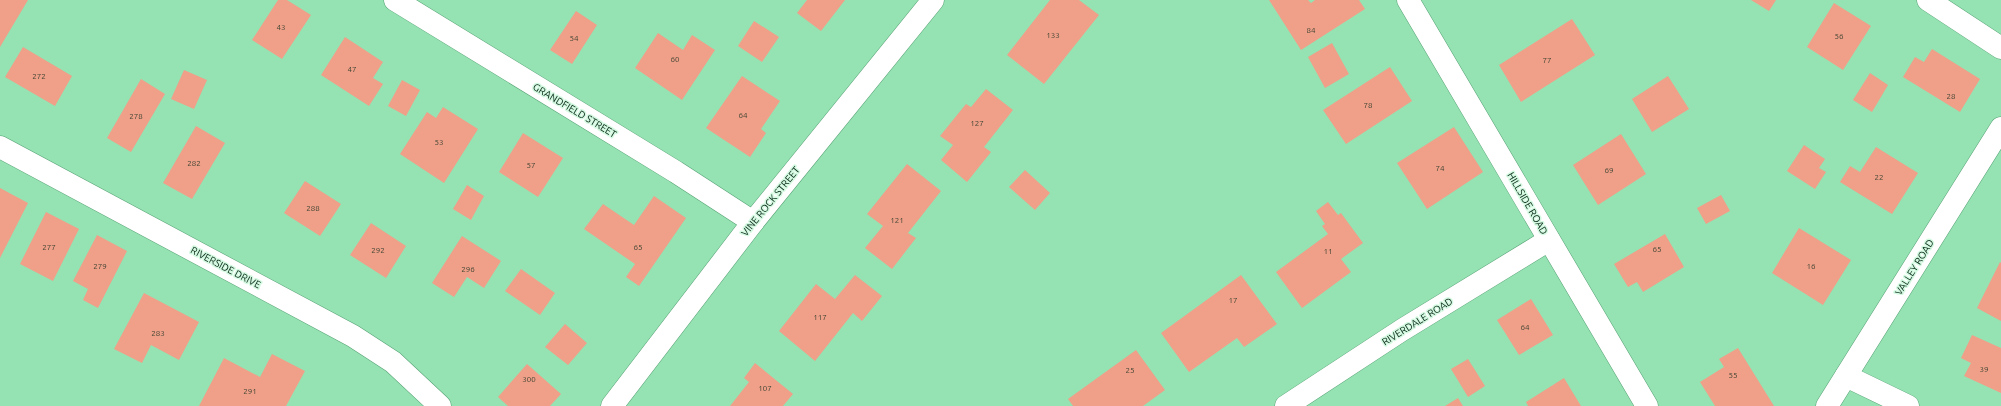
<svg xmlns="http://www.w3.org/2000/svg" width="2001" height="406" font-family="Ubuntu,sans-serif">
  <rect width="100%" height="100%" fill="#95e2b2"/>
  <g fill="#f0a089">
    <path d="M0 0H28L0 47Z"/>
    <path d="M278 0H287L311 15 282 59 252 40Z"/>
    <path d="M807 0H845L821 31 797 13Z"/>
    <path d="M1050 0H1079L1099 15 1044 84 1007 55Z"/>
    <path d="M1269 0H1308L1311 3 1315 0H1359L1365 9 1301 50Z"/>
    <path d="M1751 0H1776L1769 11Z"/>
    <path d="M1834 3 1871 26 1843 70 1807 47Z"/>
    <path d="M576 11 597 25 572 64 550 50Z"/>
    <path d="M1572 19 1595 55 1521 102 1499 65Z"/>
    <path d="M754 21 779 37 762 62 738 46Z"/>
    <path d="M658 33 683 50 692 35 715 50 682 100 635 68Z"/>
    <path d="M345 37 383 62 373 78 383 84 369 106 321 75Z"/>
    <path d="M1332 43 1349 74 1325 88 1308 57Z"/>
    <path d="M23 47 72 76 55 106 5 77Z"/>
    <path d="M1932 49 1980 79 1960 112 1903 77 1915 57 1924 62Z"/>
    <path d="M1390 67 1412 101 1346 144 1323 110Z"/>
    <path d="M184 70 207 80 194 109 171 99Z"/>
    <path d="M1870 73 1888 85 1872 112 1853 100Z"/>
    <path d="M742 76 780 101 761 129 766 133 750 157 706 128Z"/>
    <path d="M1668 76 1689 109 1652 132 1632 99Z"/>
    <path d="M141 79 165 94 131 152 107 138Z"/>
    <path d="M402 80 420 90 406 116 388 106Z"/>
    <path d="M986 89 1013 110 984 147 991 152 967 182 941 160 953 145 940 136 966 104 971 107Z"/>
    <path d="M443 107 478 129 444 183 400 154 427 112 436 118Z"/>
    <path d="M196 126 225 143 192 199 163 183Z"/>
    <path d="M1454 127 1483 172 1427 209 1397 163Z"/>
    <path d="M523 133 563 158 538 197 499 172Z"/>
    <path d="M1621 134 1646 174 1598 205 1573 165Z"/>
    <path d="M1804 145 1825 159 1819 168 1826 172 1815 189 1787 171Z"/>
    <path d="M1876 147 1918 173 1892 214 1840 182 1850 166 1860 172Z"/>
    <path d="M907 164 941 191 908 233 916 238 892 269 865 248 883 226 867 214Z"/>
    <path d="M1025 170 1050 193 1035 210 1009 187Z"/>
    <path d="M305 181 341 204 320 236 284 213Z"/>
    <path d="M467 185 484 196 471 220 453 209Z"/>
    <path d="M0 188 28 203 0 258Z"/>
    <path d="M1721 195 1730 211 1706 224 1697 208Z"/>
    <path d="M654 196 686 218 639 286 626 277 635 264 584 229 603 204 634 225Z"/>
    <path d="M1328 202 1338 215 1341 213 1363 243 1341 259 1351 272 1302 308 1276 272 1328 234 1322 226 1325 224 1316 211Z"/>
    <path d="M46 212 79 229 53 281 20 264Z"/>
    <path d="M371 223 406 246 386 278 350 255Z"/>
    <path d="M1799 228 1851 260 1823 305 1772 273Z"/>
    <path d="M1665 234 1684 267 1643 292 1637 282 1628 287 1614 264Z"/>
    <path d="M97 235 127 251 98 308 83 300 88 289 73 281Z"/>
    <path d="M462 236 501 261 484 288 467 277 454 297 432 283Z"/>
    <path d="M2000 262 2001 263V321L1977 308Z"/>
    <path d="M521 269 555 293 540 315 505 291Z"/>
    <path d="M855 275 882 296 862 321 853 313 815 361 779 331 816 284 835 299Z"/>
    <path d="M1241 275 1277 324 1244 347 1237 338 1189 372 1161 333Z"/>
    <path d="M144 293 199 322 179 360 151 345 142 363 114 349Z"/>
    <path d="M1531 299 1553 335 1519 355 1497 320Z"/>
    <path d="M565 324 587 343 568 365 545 347Z"/>
    <path d="M1972 335 2001 348V393L1964 376 1971 363 1961 358Z"/>
    <path d="M1738 348 1774 406H1715L1700 382 1724 367 1719 359Z"/>
    <path d="M1136 350 1165 390 1143 406H1073L1068 399Z"/>
    <path d="M272 354 305 371 286 406H199L224 358 260 377Z"/>
    <path d="M1468 359 1485 386 1468 397 1451 369Z"/>
    <path d="M755 363 793 394 783 406H730L749 382 744 378Z"/>
    <path d="M527 364 561 394 550 406H508L498 397Z"/>
    <path d="M1564 378 1581 406H1528L1526 402Z"/>
    <path d="M1458 398 1463 406H1445Z"/>
  </g>
  <g fill="none" stroke-linecap="round" stroke-linejoin="round">
    <defs>
      <g id="minor">
        <path d="M395 0 676 172 753 222"/>
        <path d="M1408 0 1647 406"/>
        <path d="M1928 0 2001 48"/>
        <path d="M0 147 353 336 393 362 440 406"/>
        <path d="M1846 376 1908 406"/>
        <path d="M612 406 753 222 933 0"/>
        <path d="M1286 406 1402 330 1549 240"/>
        <path d="M1827 406 2001 128"/>
      </g>
    </defs>
    <use href="#minor" stroke="#56a275" stroke-width="23"/>
    <use href="#minor" stroke="#fff" stroke-width="22"/>
  </g>
  <g text-anchor="middle" stroke-width="3" stroke-linejoin="round" paint-order="stroke">
    <g font-size="8" fill="#404533">
      <text x="281" y="30">43</text>
      <text x="1311" y="33">84</text>
      <text x="1053" y="38">133</text>
      <text x="1839" y="39">56</text>
      <text x="574" y="41">54</text>
      <text x="675" y="62">60</text>
      <text x="1547" y="63">77</text>
      <text x="352" y="72">47</text>
      <text x="39" y="79">272</text>
      <text x="1951" y="99">28</text>
      <text x="1368" y="108">78</text>
      <text x="743" y="118">64</text>
      <text x="136" y="119">278</text>
      <text x="977" y="126">127</text>
      <text x="439" y="145">53</text>
      <text x="194" y="166">282</text>
      <text x="531" y="168">57</text>
      <text x="1440" y="171">74</text>
      <text x="1609" y="173">69</text>
      <text x="1879" y="180">22</text>
      <text x="313" y="211">288</text>
      <text x="897" y="223">121</text>
      <text x="49" y="250">277</text>
      <text x="638" y="250">65</text>
      <text x="1657" y="252">65</text>
      <text x="378" y="253">292</text>
      <text x="1328" y="254">11</text>
      <text x="100" y="269">279</text>
      <text x="1811" y="269">16</text>
      <text x="468" y="272">296</text>
      <text x="1233" y="303">17</text>
      <text x="820" y="320">117</text>
      <text x="1525" y="330">64</text>
      <text x="158" y="336">283</text>
      <text x="1984" y="372">39</text>
      <text x="1130" y="373">25</text>
      <text x="1733" y="378">55</text>
      <text x="529" y="382">300</text>
      <text x="765" y="391">107</text>
      <text x="250" y="394">291</text>
    </g>
    <g font-size="10" fill="#062716" stroke="#d4f9e1">
      <text transform="translate(575 110) rotate(31)" y="4">GRANDFIELD STREET</text>
      <text transform="translate(770 201) rotate(-51)" y="4">VINE ROCK STREET</text>
      <text transform="translate(1528 203) rotate(60)" y="4">HILLSIDE ROAD</text>
      <text transform="translate(226 267) rotate(28)" y="4">RIVERSIDE DRIVE</text>
      <text transform="translate(1914 267) rotate(-58)" y="4">VALLEY ROAD</text>
      <text transform="translate(1417 321) rotate(-32)" y="4">RIVERDALE ROAD</text>
    </g>
  </g>
</svg>
